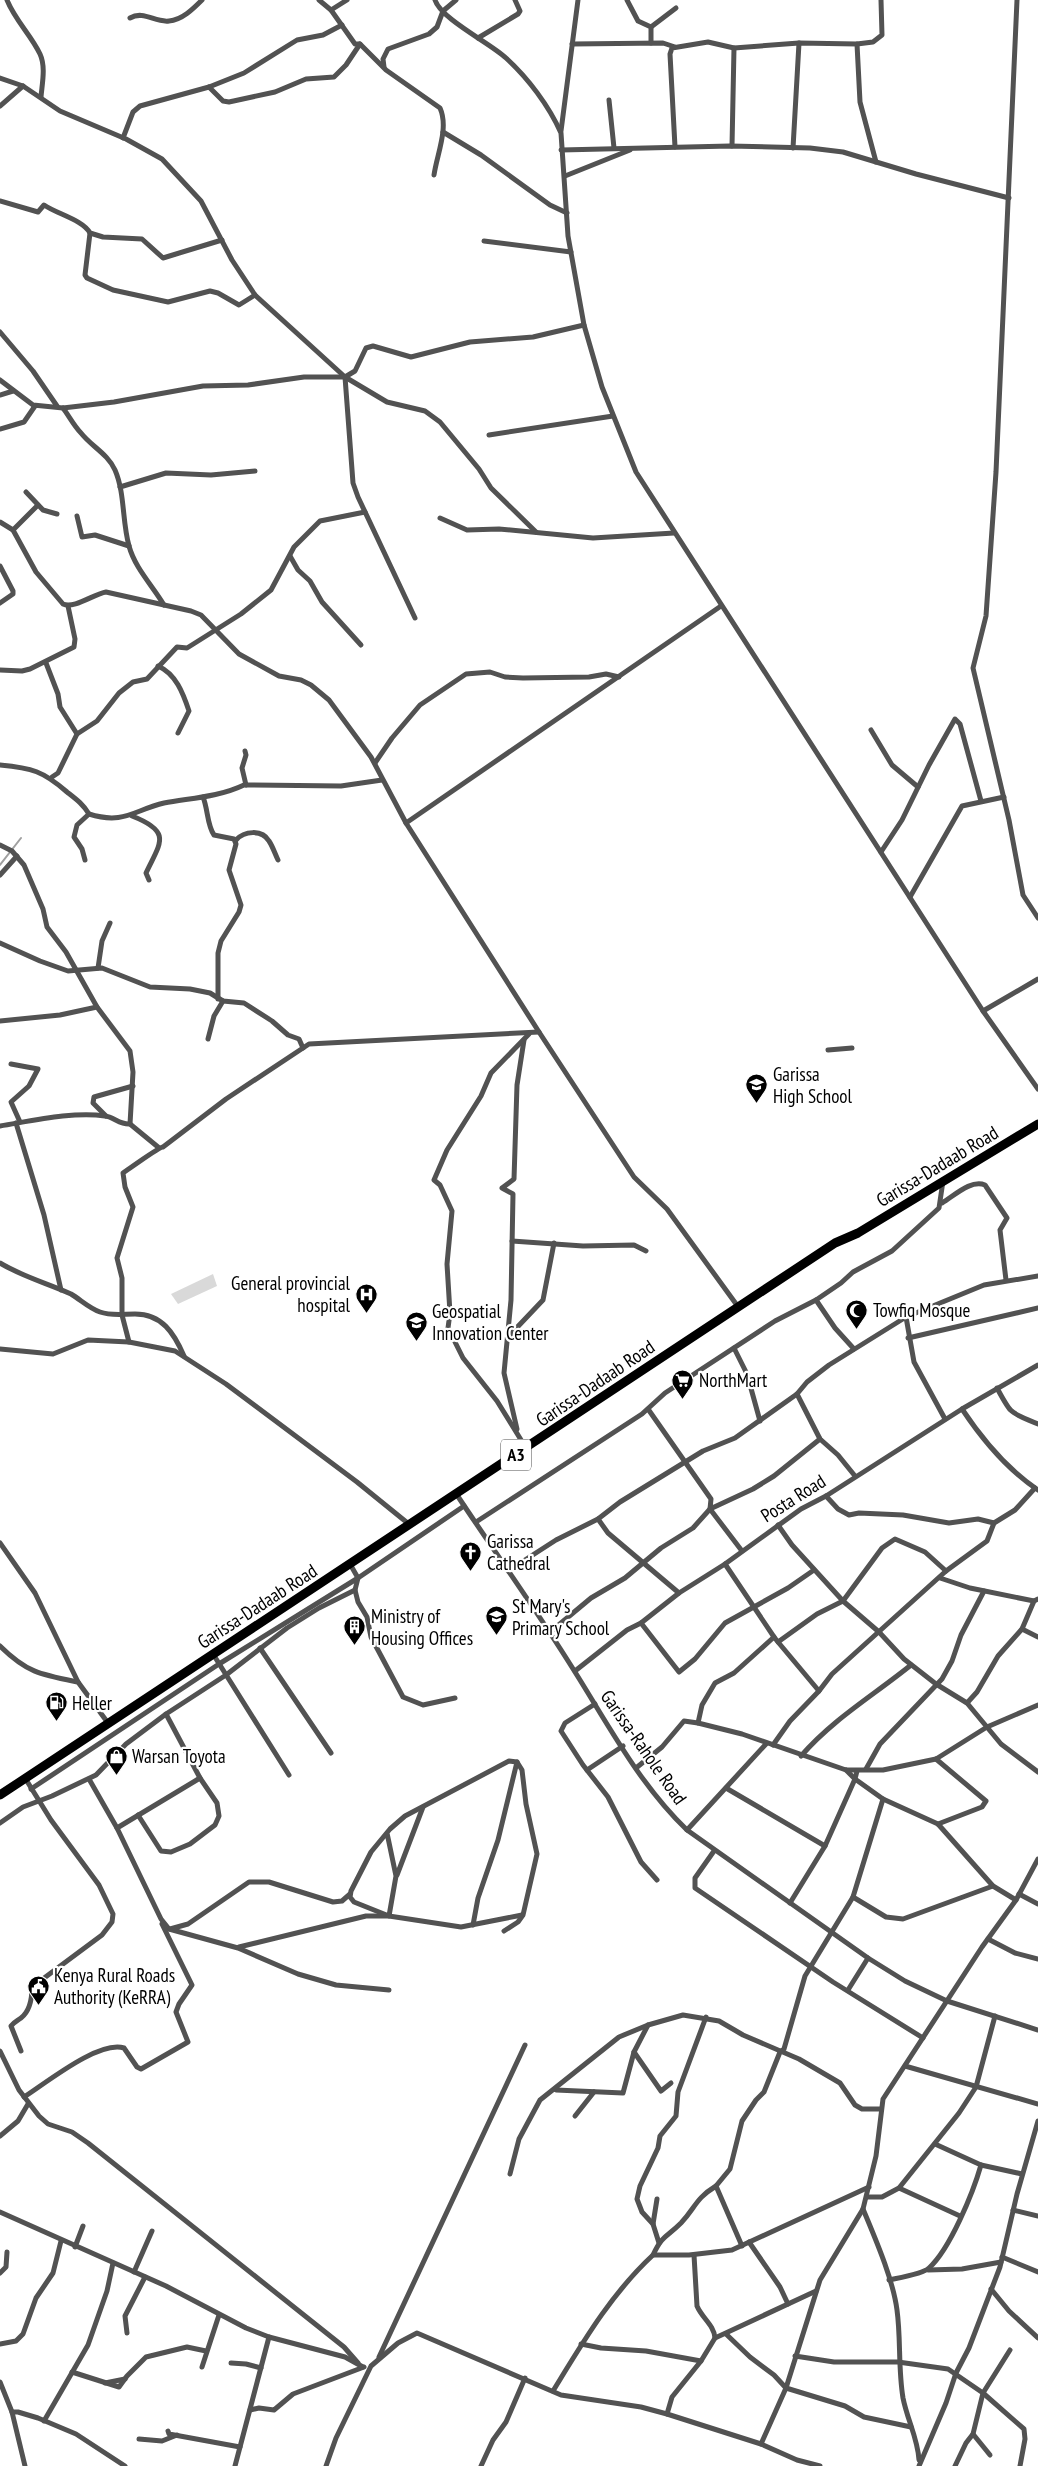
<svg xmlns="http://www.w3.org/2000/svg" width="1038" height="2466" font-family="'PT Sans Narrow',sans-serif">
  <rect width="100%" height="100%" fill="#fff"/>
  <path fill="#d9d9d9" d="M213 1274 217 1286 178 1304 171 1294Z"/>
  <g fill="none" stroke-linecap="round" stroke-linejoin="round">
    <path stroke="#a0a0a0" stroke-width="2" d="M0 865 21 838"/>
    <g stroke="#525252" stroke-width="5">
      <path d="M7 0C15 20 31 35 40 54 46 67 42 84 41 97"/>
      <path d="M319 0 331 10 355 44H360L386 70 440 108C449 128 437 154 434 175"/>
      <path d="M435 0C441 19 490 43 506 58 528 78 549 106 561 133L568 236 584 325 602 387 636 472 983 1011 1038 1089"/>
      <path d="M627 0 638 21 651 27V43"/>
      <path d="M1017 0 996 472 986 616 973 668 1009 820 1023 895 1038 918"/>
      <path d="M331 10 347 0"/>
      <path d="M130 18C144 10 155 23 169 21 182 20 193 9 202 0"/>
      <path d="M651 27 676 8"/>
      <path d="M478 38 518 14 520 11 515 0"/>
      <path d="M572 44 663 43 675 47"/>
      <path d="M857 44 873 42 882 35 881 0"/>
      <path d="M384 67 383 59 388 49 429 34 437 27 443 11 456 0"/>
      <path d="M0 78 23 86 60 111 126 139 162 159 201 201 232 260 255 295 345 377 353 483 358 497 415 618"/>
      <path d="M209 87 223 101 229 102 275 92 306 79 334 77 346 65 360 44"/>
      <path d="M609 100 614 148"/>
      <path d="M0 106 23 86"/>
      <path d="M561 131 578 0"/>
      <path d="M443 132 481 155 550 205 567 213"/>
      <path d="M123 138 133 112 140 106 209 87 244 73 297 40 323 35 342 25"/>
      <path d="M732 146 734 48"/>
      <path d="M675 147 670 54 672 48 708 42 734 48 799 43 857 44 860 102 876 162"/>
      <path d="M793 148 799 43"/>
      <path d="M561 150 730 146 810 148 843 152 916 174 1009 198"/>
      <path d="M565 176 630 150"/>
      <path d="M0 201 38 212 44 205C57 214 83 220 90 233L103 237 142 239 163 258 222 240"/>
      <path d="M90 233 85 275 87 278 113 290 168 302 210 291 218 293 239 305 255 295"/>
      <path d="M484 241 571 252"/>
      <path d="M0 332 33 371 57 406"/>
      <path d="M345 377 355 371 366 348 373 346 411 357 470 342 533 337 584 325"/>
      <path d="M0 380 33 405 63 408 114 402 203 386 248 385 304 377H345L387 402 425 411 440 422 479 469 491 488 536 532"/>
      <path d="M0 395 13 391"/>
      <path d="M63 408C69 416 74 426 81 433 91 446 108 454 115 470 125 493 122 521 129 546 135 568 152 585 164 605"/>
      <path d="M0 429 24 422 35 406"/>
      <path d="M489 435 613 416"/>
      <path d="M120 487 166 473 211 475 255 471"/>
      <path d="M26 492 43 510 57 514"/>
      <path d="M77 516 82 537 95 535 129 546"/>
      <path d="M440 518 467 530 499 529 593 538 674 533"/>
      <path d="M0 522 13 530 36 572 63 604C74 609 94 594 106 592L191 611 201 615 239 654 279 676 301 680 311 685 329 700 371 757 406 823 539 1032 634 1177 667 1209 739 1308"/>
      <path d="M13 530 38 505"/>
      <path d="M290 556 298 570 310 581 322 602 361 645"/>
      <path d="M0 566 13 591V594L0 603"/>
      <path d="M46 663 58 694 60 707 77 734 58 773 52 777"/>
      <path d="M158 666C176 674 183 693 189 711L178 733"/>
      <path d="M0 670 22 671 30 669 74 647 75 639 68 606"/>
      <path d="M871 730 892 765 918 787"/>
      <path d="M77 734 97 721 119 693 133 682 147 679 177 647 187 648 241 614 271 590 294 547 320 521 365 512"/>
      <path d="M245 751 246 755 242 768 246 785"/>
      <path d="M375 763 392 738 420 705 466 674 490 672 505 677 523 678 589 677 606 674 619 677"/>
      <path d="M0 765C32 768 43 771 67 792 76 799 83 804 89 814 124 825 134 810 164 803 191 798 219 797 244 785L341 786 382 780"/>
      <path d="M203 797C208 809 207 825 214 835L234 839 236 844 229 870 241 905 239 912 221 941 218 953V999"/>
      <path d="M132 816C173 832 160 843 146 873L149 880"/>
      <path d="M406 823 721 606"/>
      <path d="M236 840C244 831 262 829 269 841 273 847 275 854 278 860"/>
      <path d="M0 845 12 851 24 865 43 909 47 927 66 952 97 1007 130 1051 133 1072 130 1124"/>
      <path d="M881 852 902 820 929 765 955 719 960 724 981 801"/>
      <path d="M85 860 82 849 74 837 77 825 89 814"/>
      <path d="M0 875 17 856"/>
      <path d="M910 897 962 806 1004 797"/>
      <path d="M0 943 40 961 68 971 102 968 150 987 190 989 210 993 223 1001 244 1003 272 1021 288 1035 299 1039 303 1048"/>
      <path d="M98 968 102 941 110 923"/>
      <path d="M983 1011 1038 979"/>
      <path d="M0 1021 60 1015 97 1007"/>
      <path d="M208 1039 214 1016 223 1001"/>
      <path d="M828 1050 852 1048"/>
      <path d="M11 1064 38 1069 29 1086 11 1102 20 1122"/>
      <path d="M106 1116 93 1103 94 1097 133 1086"/>
      <path d="M16 1123 44 1215 61 1290"/>
      <path d="M0 1126C31 1121 74 1111 105 1116 114 1117 120 1125 130 1124L158 1147"/>
      <path d="M942 1203C954 1196 971 1179 985 1185L1007 1218 1000 1230 1006 1280"/>
      <path d="M512 1241 583 1246 634 1245 646 1251"/>
      <path d="M0 1263C23 1277 47 1283 71 1294 81 1300 89 1308 100 1312 111 1316 123 1314 135 1314 162 1314 174 1333 184 1356"/>
      <path d="M816 1300 835 1328 854 1349"/>
      <path d="M906 1317 914 1362 945 1419"/>
      <path d="M508 1337 543 1300 554 1243"/>
      <path d="M908 1338 1038 1308"/>
      <path d="M129 1342 122 1315V1278L117 1258 133 1207 125 1187 123 1173C129 1169 159 1147 163 1147L226 1099 309 1044 539 1032"/>
      <path d="M734 1348 747 1374 760 1421"/>
      <path d="M0 1349 53 1354 88 1340 129 1342 175 1351 226 1384 357 1482 410 1525"/>
      <path d="M997 1388C1012 1416 1010 1412 1038 1424"/>
      <path d="M797 1394 820 1439 838 1455 855 1476"/>
      <path d="M648 1409 711 1499 710 1509 742 1551"/>
      <path d="M962 1409C982 1439 1008 1470 1038 1490"/>
      <path d="M517 1429 504 1373 511 1300 513 1194 502 1188 514 1179 517 1085 524 1040"/>
      <path d="M526 1448 497 1401 463 1358 448 1328 450 1313 447 1264 452 1211 440 1185 434 1180 447 1150 481 1096 491 1073 529 1034"/>
      <path d="M457 1495C496 1554 538 1612 575 1672 609 1726 640 1785 687 1830L868 1958 905 1981 947 2001 1038 2030"/>
      <path d="M826 1496 838 1509 849 1515 859 1513 903 1515 949 1523 978 1519 994 1523"/>
      <path d="M598 1519 608 1533 679 1593"/>
      <path d="M476 1522 642 1414 665 1393 775 1321 816 1300 841 1283 853 1272 892 1251 939 1208 943 1181"/>
      <path d="M778 1525 792 1545 843 1601 879 1632 904 1659 936 1684 967 1703 1001 1744 1038 1772"/>
      <path d="M0 1543 35 1593 78 1682"/>
      <path d="M350 1564 358 1578 355 1590 358 1602 367 1617 371 1637 403 1697 423 1705 455 1698"/>
      <path d="M725 1564 774 1637"/>
      <path d="M508 1571 556 1540 598 1519 620 1502 703 1451 735 1438 797 1394 807 1382 829 1365 906 1317 984 1285 1038 1276"/>
      <path d="M940 1578 970 1588 1034 1601"/>
      <path d="M641 1623 679 1672 695 1659 725 1623 788 1588 814 1570"/>
      <path d="M1022 1629 1038 1637"/>
      <path d="M549 1633 591 1598 625 1578 661 1548 693 1528 710 1509 753 1489 774 1476 820 1439"/>
      <path d="M778 1642 819 1691"/>
      <path d="M0 1646C27 1673 42 1675 78 1682L108 1723"/>
      <path d="M260 1648 331 1753"/>
      <path d="M213 1654 289 1775"/>
      <path d="M575 1671 627 1630 641 1623 679 1593 725 1564 801 1509 826 1496 962 1409 1038 1365"/>
      <path d="M967 1703 977 1692 998 1656 1022 1629 1034 1601 1038 1599"/>
      <path d="M595 1704 565 1723 561 1731 583 1765 608 1797 641 1862 657 1880"/>
      <path d="M698 1723 702 1705 715 1683 734 1673 774 1637 778 1642 817 1614 843 1601 882 1548 895 1539 925 1552 946 1571"/>
      <path d="M773 1745 790 1721 819 1691 832 1674 946 1571 987 1541 994 1523 1015 1510 1035 1488"/>
      <path d="M801 1756C833 1719 874 1695 911 1665"/>
      <path d="M936 1759 986 1801 982 1807 938 1824"/>
      <path d="M636 1768 662 1747 684 1721 698 1723 742 1734 846 1770H883L936 1759 987 1727 1038 1705"/>
      <path d="M866 1769 880 1744 942 1679 952 1661 961 1635 984 1591"/>
      <path d="M587 1770 623 1746"/>
      <path d="M857 1771 855 1779 883 1799 938 1824 993 1886 1016 1900"/>
      <path d="M89 1779 117 1828 161 1919 169 1929 238 1948 298 1974 336 1985 389 1990"/>
      <path d="M726 1788 825 1846 855 1779 846 1770"/>
      <path d="M31 1789 219 1664 358 1578 464 1506"/>
      <path d="M138 1815 161 1851 171 1852 190 1844 215 1825 219 1816 217 1803 200 1778 166 1714"/>
      <path d="M0 1823 23 1807 52 1796 96 1775 126 1744 166 1714 226 1675 287 1628 319 1608 355 1590"/>
      <path d="M117 1828 200 1778"/>
      <path d="M687 1830 766 1744"/>
      <path d="M387 1833 396 1876 389 1916 354 1902 350 1897 351 1891 371 1852 390 1829 405 1816 509 1761 517 1762 522 1770 526 1804 537 1854 523 1915 518 1922 504 1931"/>
      <path d="M714 1851 695 1878V1888L833 1982 923 2038"/>
      <path d="M397 1875 423 1807"/>
      <path d="M1019 1894 1038 1904"/>
      <path d="M853 1897 886 1917 903 1919 993 1886"/>
      <path d="M790 1903 825 1846"/>
      <path d="M473 1925 478 1898 498 1840 517 1762"/>
      <path d="M170 1929 188 1924 249 1882H269L333 1902 342 1901 350 1894"/>
      <path d="M988 1939 1015 1953 1038 1959"/>
      <path d="M239 1947 366 1916H389L461 1927 522 1915"/>
      <path d="M848 1990 868 1958"/>
      <path d="M0 2051 19 2090 39 2116 48 2124 72 2132 88 2143 344 2347 358 2363"/>
      <path d="M21 2051 11 2026C14 2022 17 2021 21 2018 30 2011 32 1998 32 1987L102 1935 112 1922 113 1914 99 1885 51 1820 25 1778"/>
      <path d="M634 2052 661 2091 671 2083"/>
      <path d="M905 2066 1038 2104"/>
      <path d="M556 2090 623 2093 634 2052 648 2025"/>
      <path d="M24 2097C46 2083 99 2040 124 2048L137 2067 141 2069 188 2042 176 2012 179 2004 192 1985 162 1924"/>
      <path d="M575 2116 594 2092"/>
      <path d="M0 2136 18 2121 28 2104"/>
      <path d="M935 2144 981 2165 1022 2174"/>
      <path d="M510 2174 519 2139 540 2100 619 2037 648 2025 683 2015 719 2021 743 2035 799 2059 840 2083 855 2105 862 2109H880"/>
      <path d="M716 2186 730 2169 742 2121 756 2100 764 2092 780 2052 784 2049 805 1976 853 1897 883 1799"/>
      <path d="M899 2188 960 2216"/>
      <path d="M867 2197H882L899 2188 959 2113 976 2087 995 2016"/>
      <path d="M657 2199 653 2224 659 2243"/>
      <path d="M863 2209C875 2238 893 2279 897 2310 901 2339 898 2368 903 2398 907 2419 918 2439 919 2460"/>
      <path d="M1013 2210 1038 2216"/>
      <path d="M0 2212 166 2286 246 2328 269 2337 345 2357 363 2367"/>
      <path d="M653 2224 642 2212 637 2199 640 2186 658 2148 660 2136 676 2116 678 2092 706 2017"/>
      <path d="M749 2242 780 2287 788 2304"/>
      <path d="M75 2247 83 2226"/>
      <path d="M653 2255C663 2234 666 2238 681 2223 696 2207 695 2199 716 2186L742 2246"/>
      <path d="M694 2255 697 2306C702 2318 714 2325 715 2338"/>
      <path d="M1002 2257 1038 2272"/>
      <path d="M928 2270 962 2269 1001 2262"/>
      <path d="M134 2272 152 2231"/>
      <path d="M0 2273 6 2267 7 2252"/>
      <path d="M889 2280C898 2278 923 2274 929 2268 950 2249 973 2193 981 2165"/>
      <path d="M991 2289 1009 2311 1038 2338"/>
      <path d="M127 2333 125 2316 145 2277"/>
      <path d="M726 2334 750 2357 774 2375 786 2388 845 2406 864 2417 911 2427"/>
      <path d="M0 2344 16 2341 23 2334 36 2298 53 2273 61 2241"/>
      <path d="M581 2344 601 2348 646 2351 701 2361"/>
      <path d="M795 2356 834 2362H898L948 2369 983 2393 1024 2429 1025 2439 1020 2466"/>
      <path d="M379 2357 525 2045"/>
      <path d="M231 2363 246 2364 261 2368"/>
      <path d="M202 2367 219 2315"/>
      <path d="M72 2372 119 2387 127 2376 146 2357 187 2347 206 2351"/>
      <path d="M0 2382 12 2412 25 2466"/>
      <path d="M105 2383 125 2379"/>
      <path d="M553 2391C583 2342 611 2294 653 2255H689L732 2250 869 2187"/>
      <path d="M250 2410 259 2408 274 2410 293 2394 364 2367"/>
      <path d="M12 2412H18L38 2418 76 2434 125 2466"/>
      <path d="M667 2414 672 2397 701 2361 715 2338 816 2291"/>
      <path d="M44 2421 88 2345 107 2291 113 2263"/>
      <path d="M168 2431 169 2434 240 2447"/>
      <path d="M973 2434 990 2455"/>
      <path d="M139 2439 162 2441 177 2435"/>
      <path d="M761 2444 786 2388 820 2280 863 2209 876 2156 883 2099 982 1947 1016 1900 1038 1859"/>
      <path d="M235 2466 269 2337"/>
      <path d="M326 2466 336 2438 371 2366 398 2343 417 2333 561 2395 641 2407 667 2414 761 2444 797 2460 820 2466"/>
      <path d="M481 2466 493 2440 506 2422 525 2378"/>
      <path d="M919 2466 946 2403 956 2373 969 2348 1000 2267 1017 2194 1038 2121"/>
      <path d="M955 2466 966 2443 973 2434 983 2393 1010 2350"/>
    </g>
    <path stroke="#000" stroke-width="9" d="M0 1795 835 1243 858 1233 1038 1124"/>
  </g>
  <defs>
    <symbol id="school-pin" viewBox="-11 -11 22 30"><path d="M0 17L-7.5 6A9.5 9.5 0 1 1 7.5 6Z" fill="#000" stroke="#fff"/><path d="M0-5L7-2L0 1L-7-2ZM-4 1L0 2.5L4 1V4Q0 6-4 4Z" fill="#fff"/></symbol>
    <symbol id="hospital-pin" viewBox="-11 -11 22 30"><path d="M0 17L-7.5 6A9.5 9.5 0 1 1 7.5 6Z" fill="#000" stroke="#fff"/><path d="M-5-5h3v3.5h4V-5h3V5h-3V1.5h-4V5h-3Z" fill="#fff"/></symbol>
    <symbol id="mosque-pin" viewBox="-11 -11 22 30"><path d="M0 17L-7.5 6A9.5 9.5 0 1 1 7.5 6Z" fill="#000" stroke="#fff"/><path d="M3.5-4.9A6 6 0 1 0 3.5 4.9A5 5 0 1 1 3.5-4.9Z" fill="#fff"/></symbol>
    <symbol id="university-pin" viewBox="-11 -11 22 30"><path d="M0 17L-7.5 6A9.5 9.5 0 1 1 7.5 6Z" fill="#000" stroke="#fff"/><path d="M0-5L7-2L0 1L-7-2ZM-4 1L0 2.5L4 1V4Q0 6-4 4Z" fill="#fff"/></symbol>
    <symbol id="supermarket-pin" viewBox="-11 -11 22 30"><path d="M0 17L-7.5 6A9.5 9.5 0 1 1 7.5 6Z" fill="#000" stroke="#fff"/><path d="M-6-5.5h2.5l.6 2H6L4.5 2H-2.5L-4.4-4H-6ZM-1.5 3.2a1.3 1.3 0 1 0 .1 0ZM3 3.2a1.3 1.3 0 1 0 .1 0Z" fill="#fff"/></symbol>
    <symbol id="church-pin" viewBox="-11 -11 22 30"><path d="M0 17L-7.5 6A9.5 9.5 0 1 1 7.5 6Z" fill="#000" stroke="#fff"/><path d="M-1.2-6h2.4v3.5h3.3v2.4h-3.3V6h-2.4V-.1h-3.3v-2.4h3.3Z" fill="#fff"/></symbol>
    <symbol id="building-pin" viewBox="-11 -11 22 30"><path d="M0 17L-7.5 6A9.5 9.5 0 1 1 7.5 6Z" fill="#000" stroke="#fff"/><path d="M-4-6H4V6H1V3H-1V6H-4ZM-2.5-4.3h1.7v1.8h-1.7ZM.8-4.3h1.7v1.8H.8ZM-2.5-1h1.7V.8h-1.7ZM.8-1h1.7V.8H.8Z" fill="#fff"/></symbol>
    <symbol id="fuel-pin" viewBox="-11 -11 22 30"><path d="M0 17L-7.5 6A9.5 9.5 0 1 1 7.5 6Z" fill="#000" stroke="#fff"/><path d="M-5.5-6h7V0h2V4h1.3V-2.5L3-4.5l.8-.8L6-3V5H2.5V1h-1V6h-7ZM-4.2-4.7v3.2H.2V-4.7Z" fill="#fff"/></symbol>
    <symbol id="shop-pin" viewBox="-11 -11 22 30"><path d="M0 17L-7.5 6A9.5 9.5 0 1 1 7.5 6Z" fill="#000" stroke="#fff"/><path d="M-5-2.5h2.3a2.7 3.5 0 0 1 5.4 0H5L5.5 6h-11ZM-1.5-2.5h3a1.5 2.3 0 0 0-3 0Z" fill="#fff"/></symbol>
    <symbol id="civic-pin" viewBox="-11 -11 22 30"><path d="M0 17L-7.5 6A9.5 9.5 0 1 1 7.5 6Z" fill="#000" stroke="#fff"/><path d="M-.6-6.5H3V-4.5H.6V-3L4-1V1h2V6H-6V1h2V-1L-.6-3ZM-1.2 2.5V6h2.4V2.5Z" fill="#fff"/></symbol>
  </defs>
  <g fill-rule="evenodd">
    <use href="#school-pin" x="744" y="1072" width="25" height="34"/>
    <use href="#hospital-pin" x="354" y="1282" width="25" height="34"/>
    <use href="#mosque-pin" x="844" y="1298" width="25" height="34"/>
    <use href="#university-pin" x="404" y="1310" width="25" height="34"/>
    <use href="#supermarket-pin" x="670" y="1368" width="25" height="34"/>
    <use href="#church-pin" x="458" y="1540" width="25" height="34"/>
    <use href="#school-pin" x="484" y="1604" width="25" height="34"/>
    <use href="#building-pin" x="342" y="1614" width="25" height="34"/>
    <use href="#fuel-pin" x="44" y="1690" width="25" height="34"/>
    <use href="#shop-pin" x="104" y="1744" width="25" height="34"/>
    <use href="#civic-pin" x="26" y="1974" width="25" height="34"/>
  </g>
  <g text-anchor="middle" stroke-width="4.5" stroke-linejoin="round" paint-order="stroke">
    <rect fill="#fff" stroke="#4c4c4c" stroke-width="1" x="501" y="1439.5" width="30" height="31" rx="4"/>
    <g font-size="18" font-weight="bold" fill="#000">
      <text x="516" y="1461">A3</text>
    </g>
    <g font-size="19" fill="#000" stroke="#fff" text-anchor="start">
      <text x="773" y="1081">Garissa<tspan x="773" dy="22">High School</tspan></text>
      <text x="350" y="1290" text-anchor="end">General provincial<tspan x="350" dy="22">hospital</tspan></text>
      <text x="873" y="1317">Towfiq Mosque</text>
      <text x="432" y="1318">Geospatial<tspan x="432" dy="22">Innovation Center</tspan></text>
      <text x="699" y="1387">NorthMart</text>
      <text x="487" y="1548">Garissa<tspan x="487" dy="22">Cathedral</tspan></text>
      <text x="512" y="1613">St Mary's<tspan x="512" dy="22">Primary School</tspan></text>
      <text x="371" y="1623">Ministry of<tspan x="371" dy="22">Housing Offices</tspan></text>
      <text x="72" y="1710">Heller</text>
      <text x="132" y="1763">Warsan Toyota</text>
      <text x="54" y="1982">Kenya Rural Roads<tspan x="54" dy="22">Authority (KeRRA)</tspan></text>
    </g>
    <g font-size="19" fill="#000" stroke="#fff">
      <text transform="translate(937 1166) rotate(-31)" y="7">Garissa-Dadaab Road</text>
      <text transform="translate(595 1383) rotate(-34)" y="7">Garissa-Dadaab Road</text>
      <text transform="translate(793 1498) rotate(-32)" y="7">Posta Road</text>
      <text transform="translate(257 1606) rotate(-33)" y="7">Garissa-Dadaab Road</text>
      <text transform="translate(644 1747) rotate(55)" y="7">Garissa-Rahole Road</text>
    </g>
  </g>
</svg>
